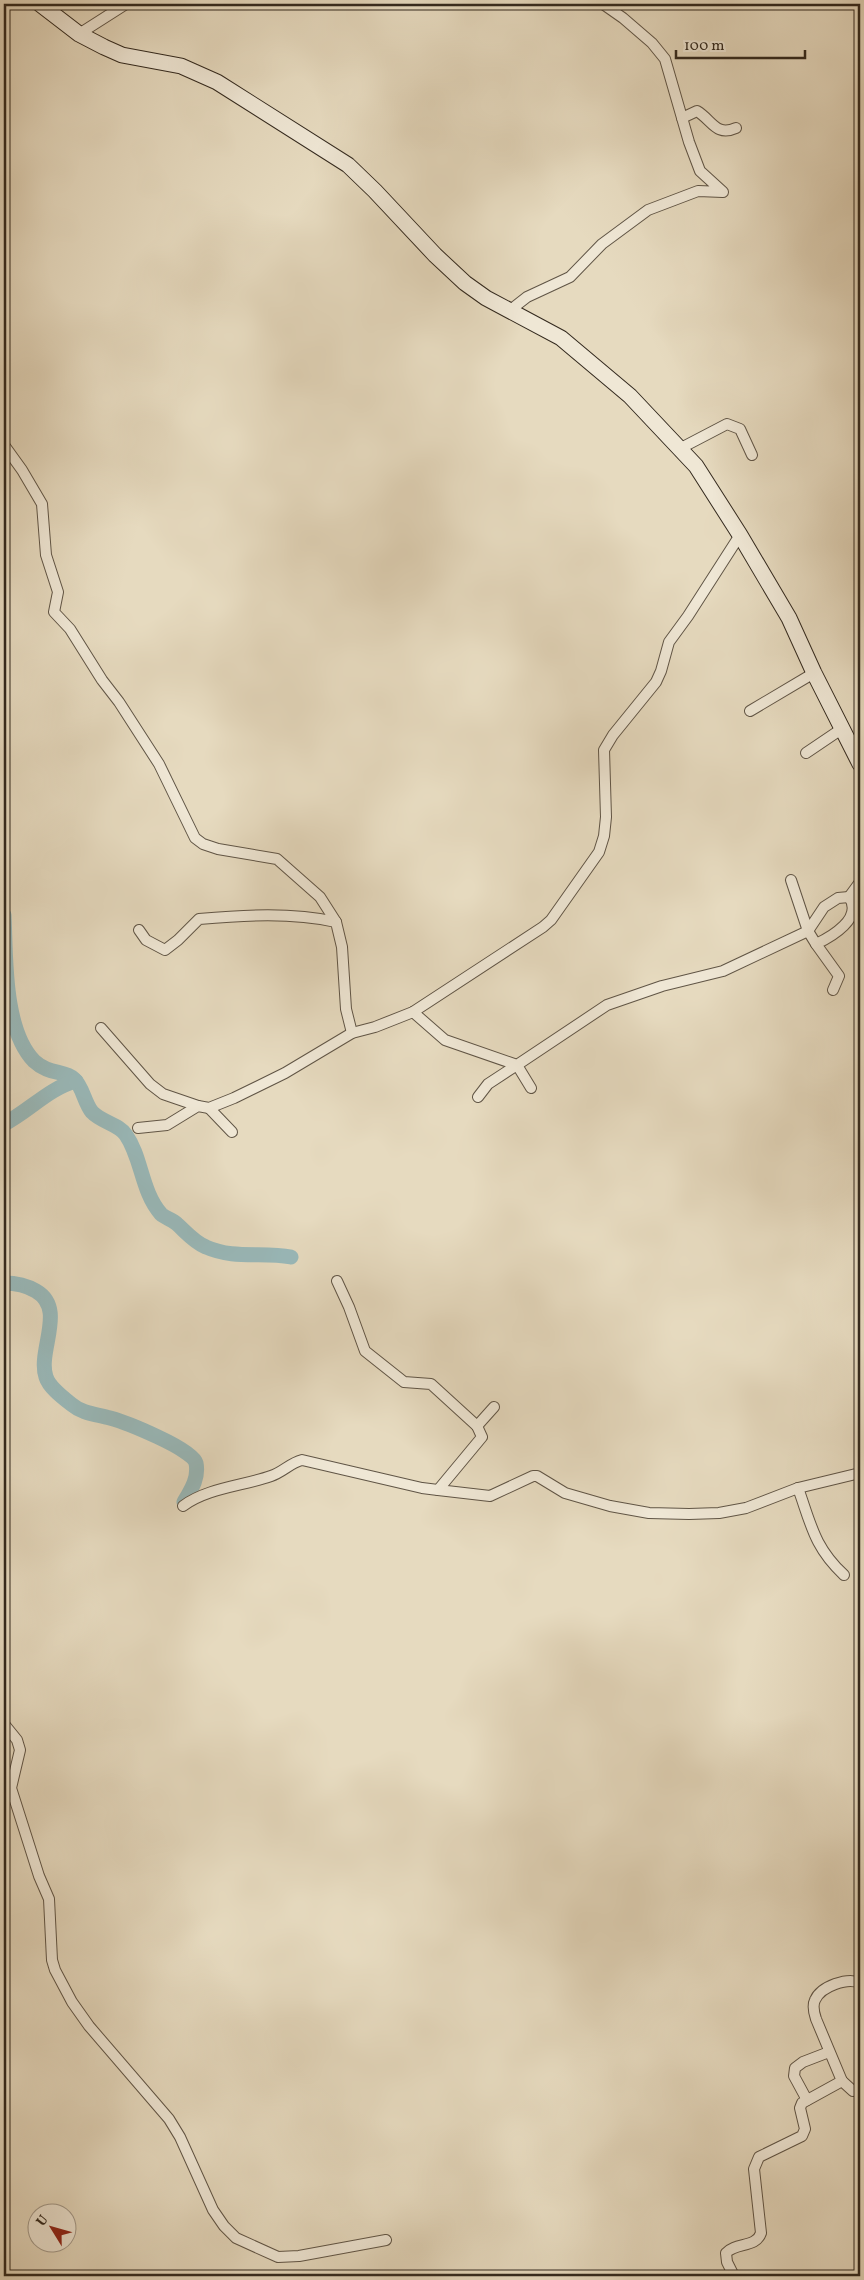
<svg xmlns="http://www.w3.org/2000/svg" width="864" height="2280" font-family="Vollkorn,serif">
  <rect width="100%" height="100%" fill="#e6dabf"/>
  <filter id="stains"><feTurbulence type="fractalNoise" baseFrequency=".004" numOctaves="4"/><feColorMatrix values="0 0 0 0 .2 0 0 0 0 .09 0 0 0 0 .02 0 0 0 .5 -.17"/></filter>
  <radialGradient id="worn" r=".72"><stop offset=".6" stop-color="#630" stop-opacity="0"/><stop offset="1" stop-color="#630" stop-opacity=".3"/></radialGradient>
  <g fill="none" stroke-linecap="round" stroke-linejoin="round">
    <g stroke="#99b9ba" stroke-width="15">
      <path d="M4 915C6 956 3 1029 34 1061 49 1075 64 1070 74 1079 83 1087 84 1102 92 1112 101 1122 119 1124 126 1135 142 1158 141 1191 161 1214 165 1218 172 1219 177 1224 186 1232 194 1242 206 1247 235 1260 263 1251 291 1257"/>
      <path d="M4 1124C29 1111 49 1088 76 1081"/>
      <path d="M4 1283C16 1283 26 1285 36 1291 67 1309 37 1351 46 1377 49 1387 62 1397 71 1404 83 1414 96 1414 110 1418 125 1422 193 1449 196 1463 199 1478 191 1490 184 1502"/>
    </g>
    <defs>
      <g id="street">
        <path d="M79 34 126 4"/>
        <path d="M682 118 697 111C712 120 716 137 736 128"/>
        <path d="M509 311 527 297 570 277 602 244 648 210 698 191 723 192 700 171 689 142 665 59 652 43 623 18 603 4"/>
        <path d="M4 445 22 470 42 504 46 555 58 592 54 612 70 629 102 680 119 702 159 764 195 838 203 844 218 849 277 859 320 897 336 922"/>
        <path d="M681 448 727 424 740 429 752 455"/>
        <path d="M750 711 814 673"/>
        <path d="M806 753 843 728"/>
        <path d="M791 880 808 931 816 944"/>
        <path d="M139 930 146 940 165 950 178 940 199 919C244 915 292 912 336 922L342 947 346 1009 352 1033"/>
        <path d="M833 990 839 976 816 944C831 937 864 918 849 897L860 882"/>
        <path d="M413 1012 445 1040 517 1065 607 1005 662 986 723 971 808 931 824 907 838 898 849 897"/>
        <path d="M101 1028 150 1084 163 1094 198 1106"/>
        <path d="M478 1097 488 1084 517 1065 531 1088"/>
        <path d="M209 1108 232 1132"/>
        <path d="M138 1128 167 1125 198 1106 209 1108 234 1098 285 1073 352 1033 375 1027 413 1012 543 927 551 920 599 852 604 836 606 817 604 750 613 735 656 682 661 671 669 642 688 616 740 535"/>
        <path d="M477 1426 494 1407"/>
        <path d="M798 1488C811 1524 814 1547 844 1575"/>
        <path d="M438 1490 490 1496 533 1476H537L565 1493 610 1506 649 1513 689 1514 719 1513 746 1508 798 1488 860 1473"/>
        <path d="M183 1506C207 1488 243 1486 271 1476 283 1472 290 1463 302 1460L422 1488 438 1490 482 1437 477 1426 431 1384 404 1382 365 1351 349 1307 337 1281"/>
        <path d="M4 1724 17 1740 20 1750 11 1788 39 1876 49 1899 52 1960 55 1970 72 2002 89 2026 169 2119 180 2137 213 2210 224 2226 236 2238 278 2257 299 2256 386 2240"/>
        <path d="M842 2081 853 2091"/>
        <path d="M807 2100 794 2076 795 2068 803 2062 829 2052"/>
        <path d="M734 2276 727 2262 726 2253C736 2242 756 2248 761 2233L754 2169 759 2157 802 2136 805 2129 800 2108 802 2103 842 2081 816 2019C814 2013 812 2006 815 2000 821 1986 848 1977 860 1983"/>
      </g>
      <path id="secondary" d="M40 4 79 34 104 47 122 55 181 66 217 82 348 165 375 191 435 255 465 283 486 298 561 338 630 396 696 466 740 535 789 618 814 673 860 764"/>
    </defs>
    <use href="#street" stroke="#605546" stroke-width="12"/>
    <use href="#secondary" stroke="#33291e" stroke-width="17"/>
    <use href="#street" stroke="#efe7d5" stroke-width="10"/>
    <use href="#secondary" stroke="#efe7d5" stroke-width="15"/>
  </g>
  <rect width="864" height="2280" fill="none" stroke="#e6dabf" stroke-width="20"/>
  <rect x="5" y="5" width="854" height="2270" fill="none" stroke="#33291e" stroke-width="2.5"/>
  <rect x="10" y="10" width="844" height="2260" fill="none" stroke="#33291e"/>
  <g transform="translate(52 2228) rotate(307)"><circle r="24" fill="#efe7d5" stroke="#a49b8c"/>
  <path d="M0-4L9 19L0 12L-9 19Z" fill="#8f2418"/>
  <text y="-8" font-size="14" font-weight="bold" text-anchor="middle" fill="#33291e">U</text>
  </g>
  <path d="M676 50v8h129v-8" fill="none" stroke="#33291e" stroke-width="2.5"/>
  <text x="684" y="50" font-size="15" fill="#33291e" stroke="#efe7d5" stroke-width="4" paint-order="stroke">100 m</text>
  <rect width="100%" height="100%" filter="url(#stains)"/>
  <rect width="100%" height="100%" fill="url(#worn)"/>
</svg>
